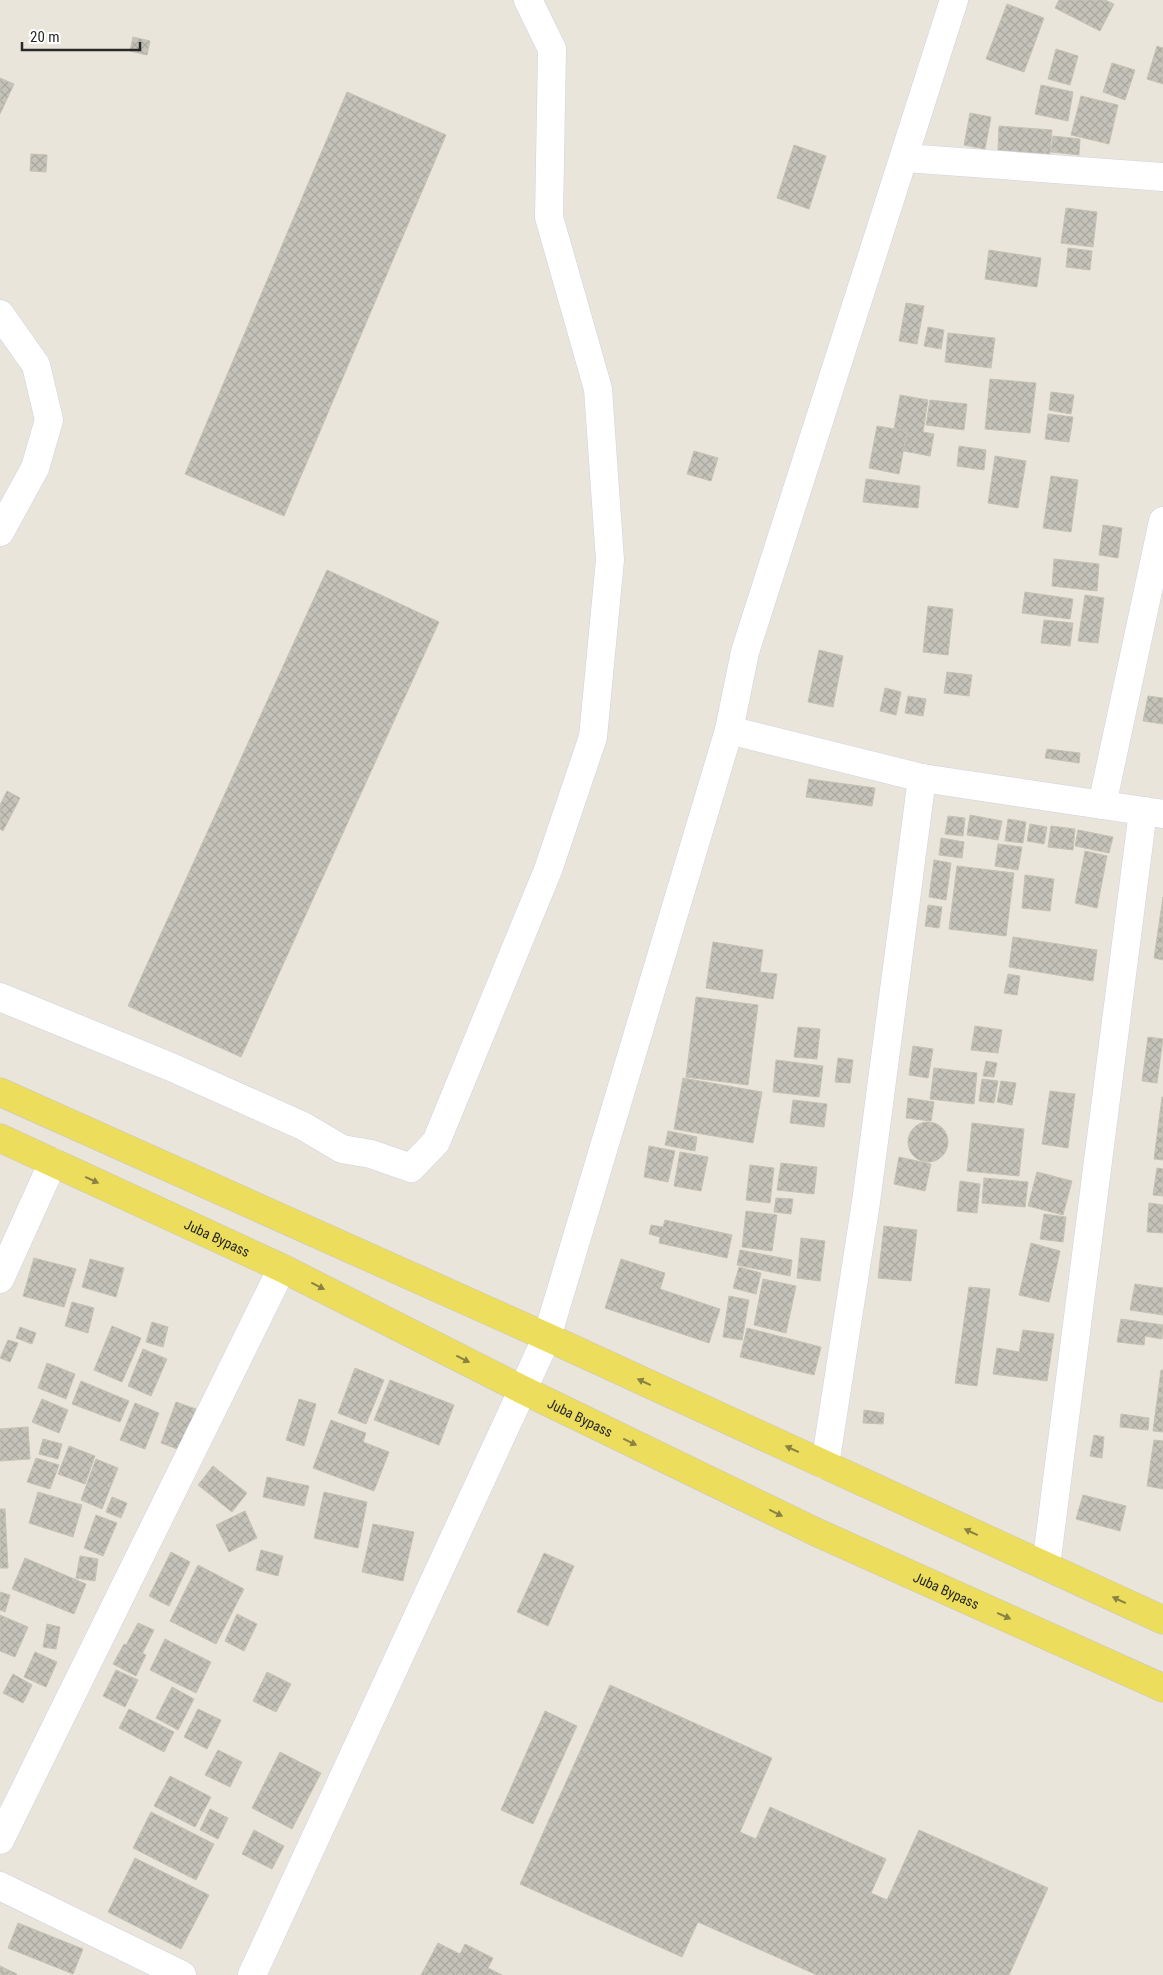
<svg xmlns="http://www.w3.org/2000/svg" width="1163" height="1975" font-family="'Roboto Condensed',sans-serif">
  <defs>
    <pattern id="building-cross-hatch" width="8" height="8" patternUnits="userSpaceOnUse" patternTransform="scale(1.25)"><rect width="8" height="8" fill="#c5c3b9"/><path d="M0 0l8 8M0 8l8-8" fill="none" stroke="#a9a89f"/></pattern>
  </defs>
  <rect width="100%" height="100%" fill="#eae5da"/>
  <g fill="url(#building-cross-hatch)" stroke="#c5c2b4">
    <path d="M1059 0H1105L1114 4 1100 31 1055 8Z"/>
    <path d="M1007 4 1044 18 1024 72 986 59Z"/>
    <path d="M133 37 150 41 147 55 130 51Z"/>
    <path d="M1157 46 1163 48V84L1147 79Z"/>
    <path d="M1056 49 1078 56 1070 85 1048 79Z"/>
    <path d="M1112 63 1135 70 1125 100 1103 92Z"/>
    <path d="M0 78 14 84 0 114Z"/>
    <path d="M1041 85 1073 92 1068 121 1035 114Z"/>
    <path d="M347 92 446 135 284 516 185 474Z"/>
    <path d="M1081 96 1118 105 1109 144 1071 135Z"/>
    <path d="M970 113 991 117 985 149 964 145Z"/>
    <path d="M999 126 1052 130 1050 154 998 150Z"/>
    <path d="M1053 136 1080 139 1079 155 1051 152Z"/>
    <path d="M794 145 826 156 809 209 777 198Z"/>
    <path d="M31 154 47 155 46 172 30 171Z"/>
    <path d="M1066 208 1097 212 1093 247 1061 243Z"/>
    <path d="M1068 248 1092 251 1090 270 1066 267Z"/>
    <path d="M989 250 1041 258 1037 287 985 279Z"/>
    <path d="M906 303 924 306 917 344 899 341Z"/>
    <path d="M928 327 944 330 941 349 924 346Z"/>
    <path d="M948 333 995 338 991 368 945 362Z"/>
    <path d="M990 379 1036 383 1030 433 985 429Z"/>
    <path d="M1051 392 1074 395 1071 414 1049 410Z"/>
    <path d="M900 395 928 400 923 432 934 434 930 456 904 451 907 431 894 429Z"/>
    <path d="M930 400 967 404 964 430 926 425Z"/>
    <path d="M1048 414 1073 417 1069 442 1045 439Z"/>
    <path d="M877 426 907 431 899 474 869 468Z"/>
    <path d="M959 446 986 450 984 470 957 466Z"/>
    <path d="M694 451 718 458 711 481 687 474Z"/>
    <path d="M995 456 1026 461 1018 508 988 503Z"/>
    <path d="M1051 476 1078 480 1071 532 1043 528Z"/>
    <path d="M866 479 920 486 918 508 863 502Z"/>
    <path d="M1103 525 1122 528 1118 558 1099 555Z"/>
    <path d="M1054 559 1099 564 1097 591 1052 586Z"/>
    <path d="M327 570 439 622 241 1057 128 1006Z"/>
    <path d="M1025 592 1073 599 1070 619 1022 613Z"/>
    <path d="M1085 595 1104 598 1098 643 1078 641Z"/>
    <path d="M928 606 953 609 948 655 923 652Z"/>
    <path d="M1044 620 1073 623 1070 646 1041 643Z"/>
    <path d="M819 650 843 656 833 707 808 702Z"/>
    <path d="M947 672 972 675 969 696 944 693Z"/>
    <path d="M885 688 901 692 896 715 880 711Z"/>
    <path d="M908 696 926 699 923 716 905 713Z"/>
    <path d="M1148 696 1163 698V724L1143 721Z"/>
    <path d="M1047 749 1080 753 1079 763 1045 758Z"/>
    <path d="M809 779 875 788 872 806 806 797Z"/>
    <path d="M7 791 20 798 3 831 0 829V805Z"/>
    <path d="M970 815 1002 821 998 840 967 835Z"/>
    <path d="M948 816 965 818 963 836 945 834Z"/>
    <path d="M1008 819 1026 822 1023 843 1005 841Z"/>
    <path d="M1030 824 1047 827 1044 844 1027 841Z"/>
    <path d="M1051 826 1075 829 1073 850 1048 847Z"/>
    <path d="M1078 830 1113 837 1109 853 1075 846Z"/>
    <path d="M941 838 964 842 962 858 939 855Z"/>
    <path d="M998 844 1022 847 1018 870 995 866Z"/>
    <path d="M1085 851 1107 856 1097 908 1075 903Z"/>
    <path d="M934 860 951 863 946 900 929 897Z"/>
    <path d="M957 866 1014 873 1006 936 949 929Z"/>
    <path d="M1025 875 1054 879 1050 911 1022 908Z"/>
    <path d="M1163 897V960L1154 958Z"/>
    <path d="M928 905 942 907 939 928 925 926Z"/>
    <path d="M1013 937 1097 950 1093 981 1009 967Z"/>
    <path d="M713 942 763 950 760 972 777 974 773 999 706 988Z"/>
    <path d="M1008 974 1020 976 1017 995 1004 993Z"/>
    <path d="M696 997 758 1005 748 1085 686 1077Z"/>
    <path d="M975 1026 1002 1030 998 1053 971 1050Z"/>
    <path d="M798 1027 820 1029 817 1059 794 1057Z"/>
    <path d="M1148 1037 1163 1039 1157 1083 1142 1081Z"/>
    <path d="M913 1046 933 1049 928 1078 909 1075Z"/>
    <path d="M838 1058 853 1060 850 1083 835 1082Z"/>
    <path d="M776 1060 823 1066 819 1097 773 1092Z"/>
    <path d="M986 1061 997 1063 994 1077 983 1076Z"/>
    <path d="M934 1068 977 1073 974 1104 930 1099Z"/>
    <path d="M683 1078 762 1092 753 1143 674 1129Z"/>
    <path d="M982 1079 998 1081 994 1103 979 1101Z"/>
    <path d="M1001 1081 1016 1083 1012 1105 997 1102Z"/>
    <path d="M1050 1091 1075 1094 1068 1148 1042 1144Z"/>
    <path d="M1162 1097H1163V1160L1154 1159Z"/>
    <path d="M908 1098 934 1102 931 1121 906 1118Z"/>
    <path d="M793 1100 827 1104 824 1127 790 1123Z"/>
    <circle cx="928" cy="1142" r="20"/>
    <path d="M972 1123 1024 1129 1019 1176 967 1171Z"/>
    <path d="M668 1131 697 1137 695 1151 665 1145Z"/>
    <path d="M649 1146 675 1151 668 1182 644 1177Z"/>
    <path d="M680 1152 708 1157 701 1191 674 1186Z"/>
    <path d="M899 1157 931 1164 925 1191 894 1184Z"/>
    <path d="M781 1163 817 1167 814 1194 777 1190Z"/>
    <path d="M750 1165 774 1168 770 1203 746 1200Z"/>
    <path d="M1157 1168 1163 1169V1196L1153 1195Z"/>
    <path d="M1037 1172 1072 1181 1063 1215 1028 1206Z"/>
    <path d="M984 1178 1028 1182 1025 1207 982 1203Z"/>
    <path d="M960 1181 980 1184 977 1213 957 1211Z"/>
    <path d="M776 1198 793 1199 791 1214 774 1212Z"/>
    <path d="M1149 1203 1163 1205V1233L1147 1232Z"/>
    <path d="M746 1211 777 1215 772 1251 742 1247Z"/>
    <path d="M1044 1214 1066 1217 1063 1242 1040 1239Z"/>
    <path d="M665 1220 732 1235 727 1258 659 1243 660 1237 649 1234 651 1225 663 1227Z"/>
    <path d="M884 1226 917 1230 911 1281 878 1278Z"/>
    <path d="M801 1238 825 1241 820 1281 797 1278Z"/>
    <path d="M1031 1243 1060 1251 1049 1302 1019 1295Z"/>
    <path d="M740 1250 792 1260 790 1276 737 1265Z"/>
    <path d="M34 1258 76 1269 64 1307 23 1296Z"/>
    <path d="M90 1259 124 1268 116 1297 82 1287Z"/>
    <path d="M621 1259 665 1273 660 1289 720 1309 709 1343 605 1308Z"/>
    <path d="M739 1267 761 1273 756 1294 733 1288Z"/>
    <path d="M763 1279 796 1286 786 1333 754 1325Z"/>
    <path d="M1135 1284 1163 1288V1315L1130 1310Z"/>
    <path d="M969 1287 990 1289 977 1386 955 1383Z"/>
    <path d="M729 1296 749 1300 742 1340 723 1337Z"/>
    <path d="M72 1302 94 1308 88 1333 65 1326Z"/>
    <path d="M1121 1319 1163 1325 1162 1339 1145 1336 1144 1345 1117 1342Z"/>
    <path d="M152 1322 168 1327 163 1347 146 1342Z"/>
    <path d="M112 1326 141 1338 122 1382 94 1370Z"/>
    <path d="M20 1327 36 1333 32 1344 16 1338Z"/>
    <path d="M747 1328 821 1347 814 1375 740 1357Z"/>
    <path d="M1023 1330 1054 1334 1047 1381 993 1374 997 1348 1019 1352Z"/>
    <path d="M8 1340 18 1343 10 1362 0 1358Z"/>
    <path d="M143 1349 167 1359 151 1396 128 1386Z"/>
    <path d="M47 1363 75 1374 66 1399 38 1388Z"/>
    <path d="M355 1368 384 1380 366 1424 338 1413Z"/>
    <path d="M1161 1370H1163V1432L1153 1431Z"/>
    <path d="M390 1380 454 1405 439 1445 374 1420Z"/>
    <path d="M81 1381 129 1401 120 1422 72 1404Z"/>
    <path d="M42 1399 68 1410 59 1433 32 1422Z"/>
    <path d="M299 1399 316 1404 304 1446 286 1440Z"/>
    <path d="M176 1402 196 1409 180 1450 161 1443Z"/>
    <path d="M135 1403 159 1413 145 1449 120 1440Z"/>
    <path d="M864 1410 884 1413 883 1424 863 1423Z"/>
    <path d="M1121 1414 1149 1418 1148 1430 1120 1427Z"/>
    <path d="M331 1420 366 1433 363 1442 389 1452 374 1491 313 1468Z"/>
    <path d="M28 1427 30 1459 0 1461V1429Z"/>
    <path d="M1094 1435 1104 1437 1102 1458 1090 1456Z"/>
    <path d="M43 1439 62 1444 58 1459 39 1454Z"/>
    <path d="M1154 1440 1163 1441V1489L1147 1486Z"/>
    <path d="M69 1446 95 1456 85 1484 58 1474Z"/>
    <path d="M36 1458 59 1465 50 1489 27 1482Z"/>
    <path d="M96 1459 118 1468 102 1509 81 1500Z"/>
    <path d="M213 1466 247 1493 232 1512 198 1485Z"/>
    <path d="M267 1477 309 1486 304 1506 263 1497Z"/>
    <path d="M38 1492 82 1505 73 1537 29 1523Z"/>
    <path d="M324 1492 367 1502 358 1548 314 1538Z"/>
    <path d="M1083 1495 1126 1506 1120 1531 1076 1519Z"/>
    <path d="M112 1497 127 1503 121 1518 106 1512Z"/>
    <path d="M0 1509H5L8 1568H0Z"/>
    <path d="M245 1511 257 1538 229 1552 216 1525Z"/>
    <path d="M96 1515 117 1523 103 1556 84 1548Z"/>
    <path d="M373 1524 414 1532 403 1581 362 1572Z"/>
    <path d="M261 1550 283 1556 278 1576 256 1570Z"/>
    <path d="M171 1552 190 1562 169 1606 149 1596Z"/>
    <path d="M544 1553 574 1566 548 1626 517 1612Z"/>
    <path d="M80 1556 98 1559 95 1581 76 1578Z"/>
    <path d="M25 1558 86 1584 74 1614 12 1589Z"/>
    <path d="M198 1565 244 1589 216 1644 170 1621Z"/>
    <path d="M0 1592 10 1595 5 1612 0 1610Z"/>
    <path d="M237 1614 257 1624 244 1651 225 1641Z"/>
    <path d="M0 1615 28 1627 15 1657 0 1651Z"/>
    <path d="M138 1623 154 1630 142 1654 126 1645Z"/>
    <path d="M47 1624 60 1627 56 1649 43 1647Z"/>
    <path d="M165 1639 211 1662 196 1693 150 1670Z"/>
    <path d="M124 1644 146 1655 136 1676 113 1664Z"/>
    <path d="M35 1652 57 1662 46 1687 24 1677Z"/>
    <path d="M116 1670 138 1680 125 1707 103 1696Z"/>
    <path d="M267 1672 291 1684 276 1712 253 1701Z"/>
    <path d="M13 1674 32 1685 23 1703 3 1693Z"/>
    <path d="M610 1685 772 1758 740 1832 756 1839 770 1807 886 1859 871 1893 887 1900 919 1830 1048 1888 1009 1975H817L698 1922 682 1957 520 1884Z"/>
    <path d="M172 1687 194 1699 178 1730 156 1718Z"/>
    <path d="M129 1709 174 1732 164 1752 119 1728Z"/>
    <path d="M198 1709 221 1720 207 1749 184 1737Z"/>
    <path d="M545 1711 577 1726 533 1824 501 1810Z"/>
    <path d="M218 1750 242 1762 230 1787 205 1775Z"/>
    <path d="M280 1752 321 1773 292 1829 252 1808Z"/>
    <path d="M170 1776 211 1797 195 1827 154 1806Z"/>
    <path d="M210 1809 228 1818 218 1839 200 1830Z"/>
    <path d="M151 1812 214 1844 196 1880 133 1848Z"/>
    <path d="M254 1830 284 1846 272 1869 242 1854Z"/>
    <path d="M135 1858 209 1895 181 1949 108 1912Z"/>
    <path d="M18 1923 83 1949 73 1974 8 1948Z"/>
    <path d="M438 1943 460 1954 465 1944 493 1958 488 1968 502 1975H421Z"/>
    <path d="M0 1966 17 1974 16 1975H0Z"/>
  </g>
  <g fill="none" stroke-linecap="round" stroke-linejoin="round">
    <defs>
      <g id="minor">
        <path d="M905 158 1163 177"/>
        <path d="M0 314 36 365 49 420 35 468 0 532"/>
        <path d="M729 730 922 778 1163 814"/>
        <path d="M1102 805 1163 521"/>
        <path d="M0 997 171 1067 303 1126 342 1149 371 1154 411 1168 436 1142 548 870 593 737 610 560 598 389 549 217 552 49 528 0"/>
        <path d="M0 1279 53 1162"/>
        <path d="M825 1465 866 1202 922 778"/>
        <path d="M1046 1566 1143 811"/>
        <path d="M0 1840 282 1268"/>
        <path d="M0 1886 182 1975"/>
        <path d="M252 1975 547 1337 729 730 745 652 954 0"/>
      </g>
      <g id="major">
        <path d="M0 1092 547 1337 1163 1620"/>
        <path id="s1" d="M0 1138 282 1268 523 1390 816 1532 1163 1688"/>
      </g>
    </defs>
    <use href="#minor" stroke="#cfd1e1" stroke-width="29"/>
    <use href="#major" stroke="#c7c7c7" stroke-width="29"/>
    <use href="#minor" stroke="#fff" stroke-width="28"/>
    <use href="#major" stroke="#ecdd5d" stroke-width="28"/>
  </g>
  <defs><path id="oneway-solid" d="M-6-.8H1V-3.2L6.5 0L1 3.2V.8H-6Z" transform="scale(1.25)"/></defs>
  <g fill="#8a8242">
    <use href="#oneway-solid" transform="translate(92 1180) rotate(25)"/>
    <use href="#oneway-solid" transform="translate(318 1286) rotate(27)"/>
    <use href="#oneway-solid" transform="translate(463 1359) rotate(27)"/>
    <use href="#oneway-solid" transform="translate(644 1382) rotate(-155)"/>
    <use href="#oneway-solid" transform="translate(630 1442) rotate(26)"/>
    <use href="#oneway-solid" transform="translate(792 1449) rotate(-155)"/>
    <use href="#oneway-solid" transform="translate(776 1513) rotate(26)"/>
    <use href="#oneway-solid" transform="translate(971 1532) rotate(-155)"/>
    <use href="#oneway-solid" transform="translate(1119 1600) rotate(-155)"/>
    <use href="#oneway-solid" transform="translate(1004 1616) rotate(24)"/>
  </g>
  <g text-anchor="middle" stroke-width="5" stroke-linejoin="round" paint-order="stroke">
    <g font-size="14" fill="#282828" stroke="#fff">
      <text dy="5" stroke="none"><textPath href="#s1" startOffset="239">Juba Bypass</textPath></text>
      <text dy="5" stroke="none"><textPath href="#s1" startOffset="644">Juba Bypass</textPath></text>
      <text dy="5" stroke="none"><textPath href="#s1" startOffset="1049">Juba Bypass</textPath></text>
    </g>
  </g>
  <path d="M22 42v8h118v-8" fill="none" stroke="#282828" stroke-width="2.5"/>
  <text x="30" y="42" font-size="15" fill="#282828" stroke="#ffffff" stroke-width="4" paint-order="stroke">20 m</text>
</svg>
